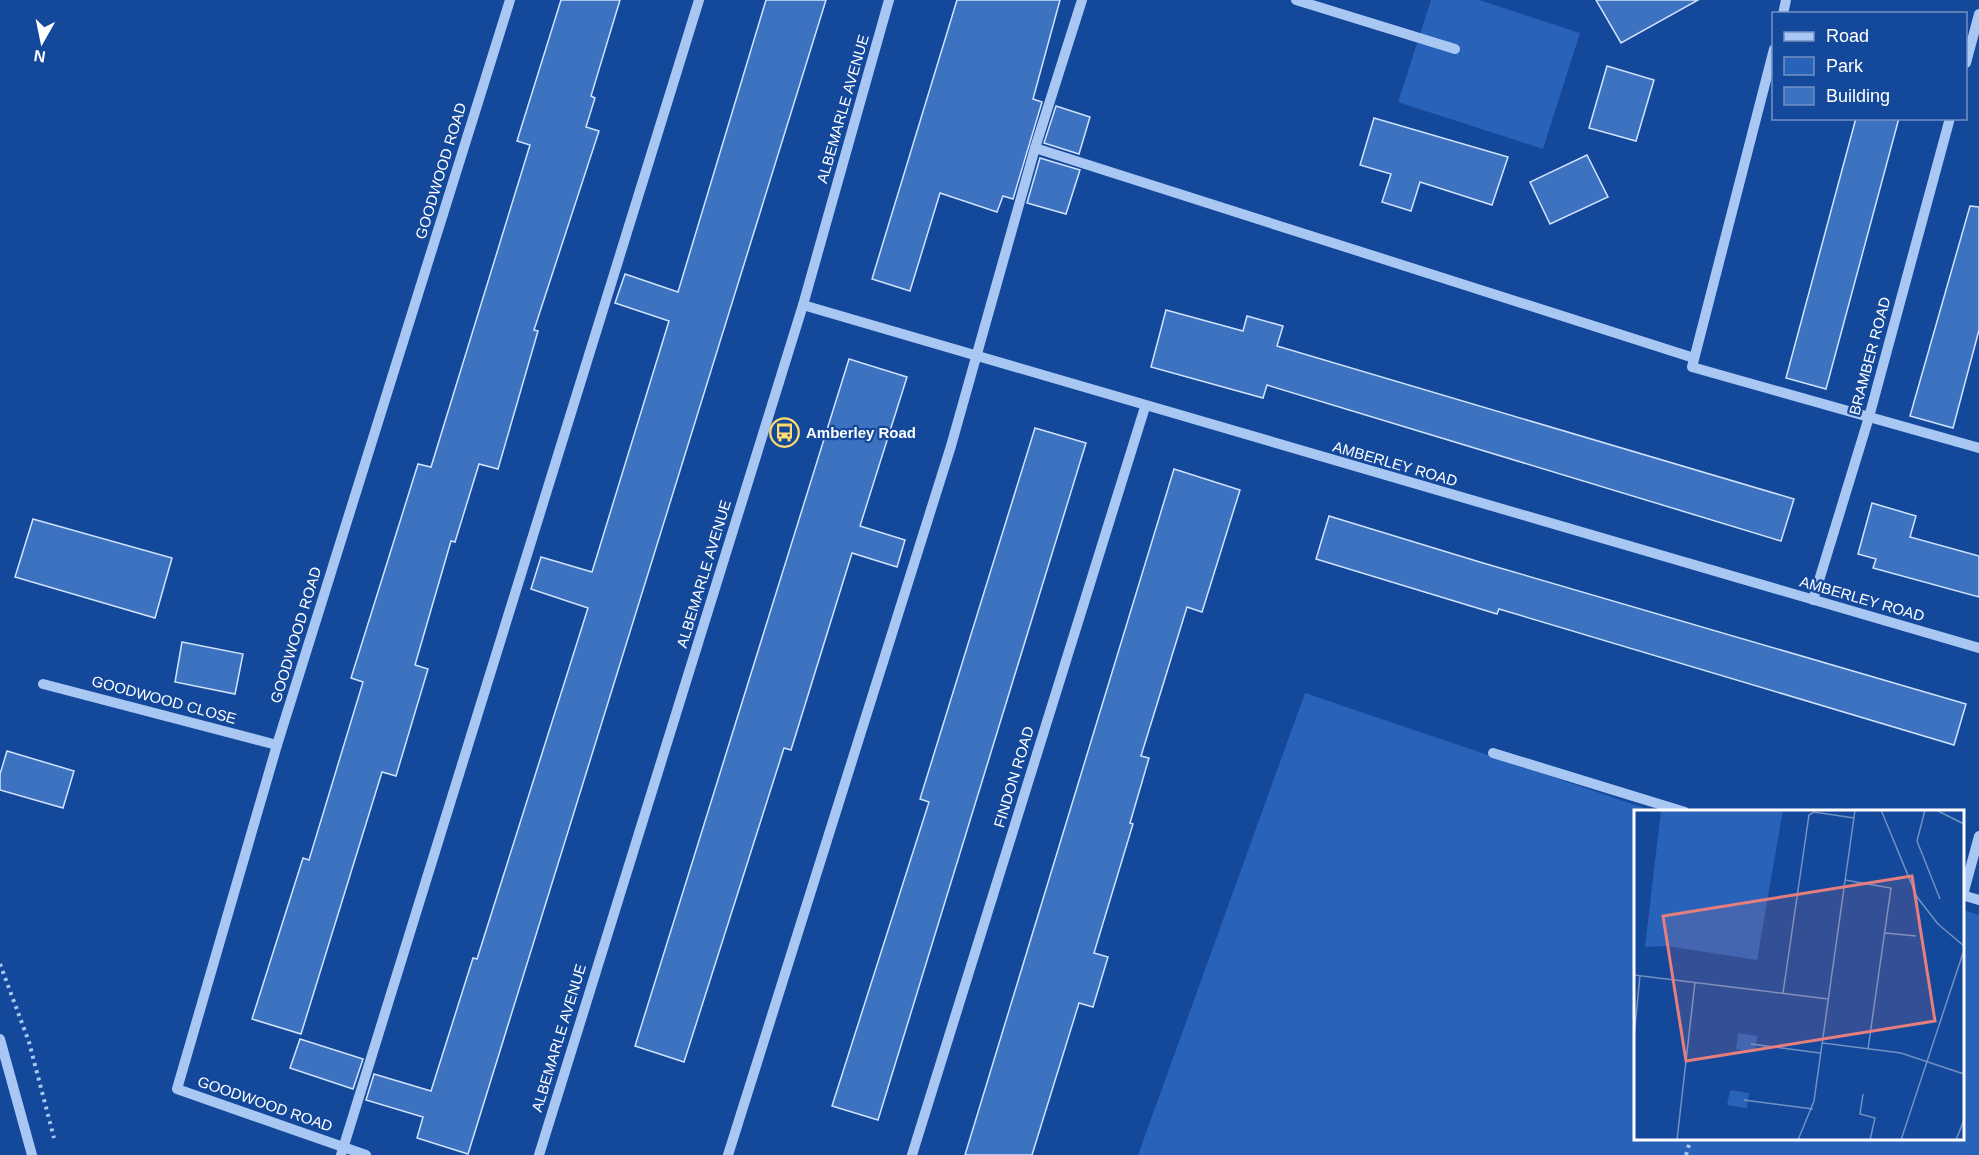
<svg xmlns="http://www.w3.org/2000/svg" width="1979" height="1155" font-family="Helvetica,sans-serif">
  <rect width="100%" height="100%" fill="#14489b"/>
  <g fill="#2862b9">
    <path d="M1431 0H1479L1580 33 1543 149 1398 102Z"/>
    <path d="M1305 693 1653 811 1636 812V1138H1962L1963 910 1979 915V1155H1138Z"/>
  </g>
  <g fill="#3d72c1" stroke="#d1e3fd" stroke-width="1.5">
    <path d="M561 0H620L591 96 595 98 586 127 599 131 534 330 538 331 498 469 479 464 455 542 451 541 415 665 428 669 396 776 382 772 301 1034 252 1019 303 858 309 860 363 682 351 678 418 464 431 467 530 145 517 141Z"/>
    <path d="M766 0H826L468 1154 417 1138 423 1117 366 1100 374 1074 431 1091 473 958 477 959 588 608 531 589 541 557 592 572 669 321 615 303 625 274 678 292Z"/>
    <path d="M957 0H1060L1033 99 1042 102 1013 199 1003 196 997 212 940 193 910 291 872 279Z"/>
    <path d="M1596 0H1698L1621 43Z"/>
    <path d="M1607 66 1654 80 1636 141 1589 128Z"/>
    <path d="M1056 106 1090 117 1079 154 1044 143Z"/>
    <path d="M1374 118 1508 157 1492 205 1420 182 1411 211 1382 202 1391 174 1360 165Z"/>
    <path d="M1856 118H1899L1826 389 1786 378Z"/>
    <path d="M1587 155 1608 197 1550 224 1530 182Z"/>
    <path d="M1040 158 1080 170 1066 214 1027 203Z"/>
    <path d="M1970 206 1979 207V330L1953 428 1910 416Z"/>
    <path d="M1166 310 1243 331 1247 316 1283 326 1277 346 1794 499 1781 541 1267 385 1263 398 1151 367Z"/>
    <path d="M849 359 907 377 860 526 905 540 897 567 852 553 791 750 784 748 684 1062 635 1046Z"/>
    <path d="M1035 428 1086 443 878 1120 832 1106 929 802 920 799Z"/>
    <path d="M1174 469 1240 490 1202 612 1187 607 1141 756 1149 758 1130 823 1133 824 1094 953 1108 957 1093 1007 1079 1003 1032 1155H965Z"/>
    <path d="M1872 503 1916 516 1910 537 1979 556V597L1873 568 1876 559 1858 554Z"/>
    <path d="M1329 516 1483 563 1966 704 1954 745 1499 609 1497 614 1316 559Z"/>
    <path d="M33 519 172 558 155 618 15 577Z"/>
    <path d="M182 642 243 654 235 694 175 682Z"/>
    <path d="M7 751 74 771 63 808 0 790V774Z"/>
    <path d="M300 1039 363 1059 353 1089 290 1068Z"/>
  </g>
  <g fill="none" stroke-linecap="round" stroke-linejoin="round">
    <g stroke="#a9c7f3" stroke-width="4" stroke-dasharray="3 4.5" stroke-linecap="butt">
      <path d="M0 964 29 1042 54 1138"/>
      <path d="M1686 1155 1691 1138"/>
    </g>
    <g stroke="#a9c7f3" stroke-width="10">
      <path d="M1296 0 1455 49"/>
      <path d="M1783 14 1786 0"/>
      <path d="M1774 49 1692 367 1979 448"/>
      <path d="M1966 63 1979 14"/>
      <path d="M1035 148 1694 358"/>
      <path d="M803 305 1979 648"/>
      <path d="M1813 600 1869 417 1950 118"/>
      <path d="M43 684 277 745"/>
      <path d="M1493 753 1685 812"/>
      <path d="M1962 895 1979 900"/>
      <path d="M1963 895 1979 836"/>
      <path d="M0 1039 32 1155"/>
      <path d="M341 1155 699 0"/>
      <path d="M366 1155 177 1089 277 745 510 0"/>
      <path d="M539 1155 803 305 889 0"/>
      <path d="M728 1155 951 446 1035 148 1082 0"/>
      <path d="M912 1155 1145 407"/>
    </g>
  </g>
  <defs>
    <symbol id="bus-ring" viewBox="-11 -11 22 22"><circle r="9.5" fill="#14489b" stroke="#ffdc6b" stroke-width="1.5"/><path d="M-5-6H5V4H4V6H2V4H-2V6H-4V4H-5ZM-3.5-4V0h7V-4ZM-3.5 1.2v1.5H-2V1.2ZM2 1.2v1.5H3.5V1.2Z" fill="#ffdc6b"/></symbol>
  </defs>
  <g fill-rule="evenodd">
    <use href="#bus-ring" x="768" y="416" width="33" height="33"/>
  </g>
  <g text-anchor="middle" stroke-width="4.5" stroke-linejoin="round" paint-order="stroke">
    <g font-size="15" fill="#fff" stroke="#14489b">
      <text transform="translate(843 109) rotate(-74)" y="5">ALBEMARLE AVENUE</text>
      <text transform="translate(441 171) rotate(-73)" y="5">GOODWOOD ROAD</text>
      <text transform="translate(1870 356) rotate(-75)" y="5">BRAMBER ROAD</text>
      <text transform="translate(1395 464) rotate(16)" y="5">AMBERLEY ROAD</text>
      <text transform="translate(704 574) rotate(-73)" y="5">ALBEMARLE AVENUE</text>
      <text transform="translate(1862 599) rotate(16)" y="5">AMBERLEY ROAD</text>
      <text transform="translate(296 635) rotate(-73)" y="5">GOODWOOD ROAD</text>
      <text transform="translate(164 700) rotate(15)" y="5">GOODWOOD CLOSE</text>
      <text transform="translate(1014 777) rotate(-73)" y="5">FINDON ROAD</text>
      <text transform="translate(559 1038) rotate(-73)" y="5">ALBEMARLE AVENUE</text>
      <text transform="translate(265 1104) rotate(19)" y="5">GOODWOOD ROAD</text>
    </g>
    <g font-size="15" font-weight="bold" fill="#fff" stroke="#14489b" text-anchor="start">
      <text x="806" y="438">Amberley Road</text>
    </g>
  </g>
  <g transform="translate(1634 810)">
    <rect width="330" height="330" fill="#14489b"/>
    <path d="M27 0H149L123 150 33 136 11 137ZM104 223 123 226 121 242 102 239ZM96 280 115 283 113 298 93 295Z" fill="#2862b9"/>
    <path fill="none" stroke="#7291c3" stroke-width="1.5" d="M247 0 283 87 304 114 330 136M291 0 283 31 306 89M302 0 330 14M211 70 257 78 234 239M251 123 282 126M0 165 194 189M149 183 175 5 180 2 220 8M0 227 6 165M189 233 267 243 330 264M117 234 186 243M229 284 226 304 241 308 236 330M110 290 179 299M43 330 61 172M164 330 180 291 221 0M267 330 329 143M322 330 330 310"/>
    <path fill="#e67e7e" fill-opacity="0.15" stroke="#e67e7e" stroke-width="3" d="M278 66 301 211 52 251 29 106Z"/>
    <rect width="330" height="330" fill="none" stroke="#fff" stroke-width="3"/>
  </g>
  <rect x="1772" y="12" width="195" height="108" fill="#14489b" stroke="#7291c3" stroke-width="1.5"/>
  <rect x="1784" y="32" width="30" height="9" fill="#a9c7f3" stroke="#7291c3" stroke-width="1.5"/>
  <text x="1826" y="42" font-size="18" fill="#ffffff">Road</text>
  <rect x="1784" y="57" width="30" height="18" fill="#2862b9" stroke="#7291c3" stroke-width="1.5"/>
  <text x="1826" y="72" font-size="18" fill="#ffffff">Park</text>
  <rect x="1784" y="87" width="30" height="18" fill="#3d72c1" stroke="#7291c3" stroke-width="1.5"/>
  <text x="1826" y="102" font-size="18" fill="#ffffff">Building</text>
  <g transform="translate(42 42) rotate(189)" stroke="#14489b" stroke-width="4.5" paint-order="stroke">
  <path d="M0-4.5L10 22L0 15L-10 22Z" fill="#ffffff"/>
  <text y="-9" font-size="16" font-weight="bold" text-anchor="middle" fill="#ffffff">N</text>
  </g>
</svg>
